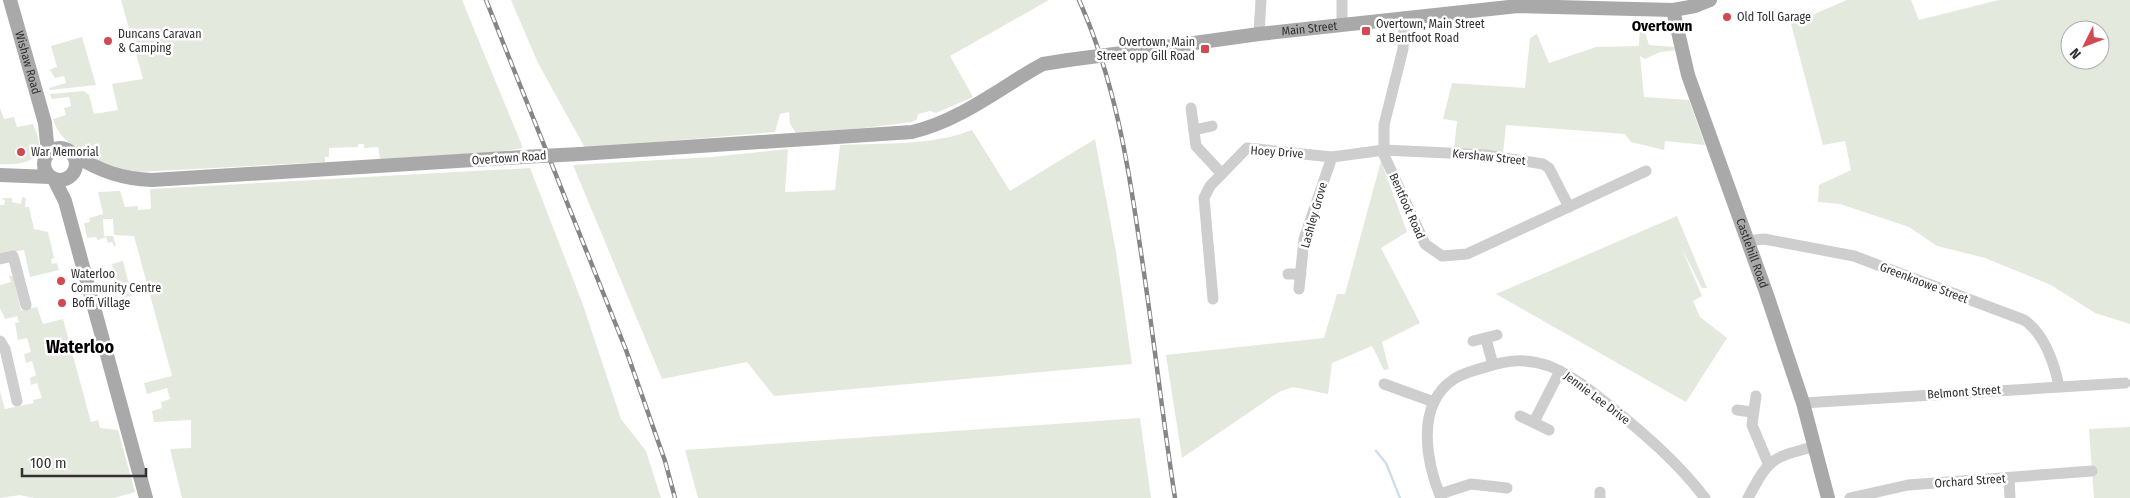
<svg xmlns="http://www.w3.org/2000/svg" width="2130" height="498" font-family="'Fira Sans Condensed',sans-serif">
  <rect width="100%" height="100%" fill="#fff"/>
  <g fill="#e4e9de" fill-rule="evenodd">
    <path d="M121 0H462L523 148 498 152 380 159 378 147 364 148V144H358V147L329 148V157H325V162L137 172C109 169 60 148 53 119L66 115 64 108 71 106 69 97 52 99 50 94 84 91 89 95 94 114 118 110 112 84 143 79Z"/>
    <path d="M511 0H1049L950 56 973 97 936 113 930 111 918 114 917 119 912 122 864 128 796 133 790 124 789 112 780 114 775 132 585 148 538 63Z"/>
    <path d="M1847 0H1911L1919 20 1999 0H2130V324L2095 313 2051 285 1985 258 1937 246 1909 227 1840 204 1818 202 1819 185 1851 170 1845 141 1823 145 1791 24ZM2070 30H2100V60H2070Z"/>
    <path d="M1640 26H1643L1649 45 1676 47 1677 50 1660 52 1645 59 1640 56 1644 97 1689 100 1705 145 1665 141 1664 150 1631 142 1625 134 1506 125 1503 154 1454 149 1457 121 1443 119 1452 83 1525 88 1530 38 1537 34 1549 63 1596 47 1639 46Z"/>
    <path d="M82 37 96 85 50 90 49 88 66 83 64 76 55 78 50 70 44 72 57 67 51 46Z"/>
    <path d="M0 108 4 119 14 117 17 127 33 124C35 130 39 138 39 144 41 164 14 165 0 164Z"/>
    <path d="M972 130 1010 191 1095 139 1116 252 1132 364 774 396 747 362 662 379 573 165 712 157 788 149 785 192 835 190 840 145C883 143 931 146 972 130Z"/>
    <path d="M1381 161 1407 232 1381 248 1420 323 1382 342 1389 369 1384 370 1372 346 1332 363 1328 394 1293 387 1279 392 1182 458 1166 355 1324 338 1337 294H1345Z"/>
    <path d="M530 168 582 302 621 419 646 451 661 498H182L170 449 191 448V420L154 422 152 411 162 408 161 402 170 399 167 388 147 394 144 383 172 376 134 236 114 235 113 219H103L104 236H113L116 246H114L112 242 108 243 106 237 98 240 96 237 87 238 84 223 90 222 89 218 103 214 98 192 120 191 125 207 138 206V210L151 209 150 189Z"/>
    <path d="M22 197 26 198 25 207H29L34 229 48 232 54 258 51 259 52 264 57 263 59 270 30 277 24 250 0 254V205H4L5 201 2 198H12V202L21 204Z"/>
    <path d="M1677 216 1707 288H1702L1682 249 1702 296 1693 301 1700 317 1727 338 1686 402 1496 294Z"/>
    <path d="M123 261 132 296 121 298 112 264Z"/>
    <path d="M9 276H13L21 310 37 307 43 324 63 319 91 422 98 420 100 428 118 430 135 492 114 498H34L20 495 0 498V392L5 409 34 403 33 400 42 398 37 383 31 385 30 378 36 375 32 361 26 363 24 354 31 352 27 338 18 340 15 323 19 322 17 316 5 319 0 308V285L11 282Z"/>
    <path d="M1140 418 1151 498H698L685 450Z"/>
    <path d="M2130 427V498H2094L2089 429Z"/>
  </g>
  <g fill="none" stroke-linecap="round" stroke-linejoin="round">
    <path stroke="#d0dfe9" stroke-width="2.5" d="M1376 451 1386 463 1400 498"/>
    <g stroke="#cecece" stroke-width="11">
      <path d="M1342 0V25"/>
      <path d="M1404 17 1403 49 1384 125V155L1425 244 1442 256 1467 254 1646 171"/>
      <path d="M1259 34 1261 0"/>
      <path d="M1191 108 1196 146 1222 174"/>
      <path d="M1194 130 1212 126"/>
      <path d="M1747 241 1764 239 1854 256 2024 320C2045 334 2054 363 2059 386"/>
      <path d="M0 259 13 256 26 305"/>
      <path d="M1288 274H1301"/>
      <path d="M1299 289 1304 239 1332 157"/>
      <path d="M1213 299 1204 198 1210 186 1247 148 1332 157 1384 150 1448 153 1486 155 1543 164 1549 168 1569 207"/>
      <path d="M1486 339 1493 365"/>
      <path d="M0 341 5 349 17 401"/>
      <path d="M1473 341 1497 335"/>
      <path d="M1384 384 1434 402"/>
      <path d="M1756 396 1752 425 1768 463"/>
      <path d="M1803 403 2125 383"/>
      <path d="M1737 410 1752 412"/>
      <path d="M1520 416 1549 430"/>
      <path d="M1534 422 1560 371"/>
      <path d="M2009 478 2010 498"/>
      <path d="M1440 494 1471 484 1507 488"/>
      <path d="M1441 498C1426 462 1415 405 1454 379 1463 373 1475 370 1486 367 1508 360 1527 358 1549 366 1574 376 1595 394 1615 410 1648 437 1679 464 1705 498"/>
      <path d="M1600 498V492"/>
      <path d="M1748 498C1770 457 1771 458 1816 446"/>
      <path d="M1850 498 1908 485 2092 471"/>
    </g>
    <g stroke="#a9a9a9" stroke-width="14">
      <path id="s1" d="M10 0 45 123 48 153"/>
      <path id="s2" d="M1673 10 1688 75 1766 292 1803 403 1828 498"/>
      <path id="s3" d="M1122 53 1259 34 1518 6 1673 10 1695 6 1710 0"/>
      <circle cx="60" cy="164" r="16"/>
      <path d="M580 154 912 132C956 122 995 92 1034 69L1043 64 1068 60"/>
      <path d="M74 155C100 171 122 179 152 180L523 157"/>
      <path d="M0 175 50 177"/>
      <path d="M54 179 65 201 146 498"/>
    </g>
    <defs>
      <g id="rail">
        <path d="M486 0 626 350 665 461 675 498"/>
        <path d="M1079 0C1114 78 1128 162 1140 246 1153 330 1162 414 1175 498"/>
      </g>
    </defs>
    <use href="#rail" stroke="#868686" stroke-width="4.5"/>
    <use href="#rail" stroke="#fff" stroke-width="2.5" stroke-dasharray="8" stroke-linecap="butt"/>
    <g stroke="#a9a9a9" stroke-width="14">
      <path d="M1068 60 1122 53"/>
      <path d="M523 157 580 154"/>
    </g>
  </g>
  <g fill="#d14a51" stroke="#fff" stroke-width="2">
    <circle cx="1727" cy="17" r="5"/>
    <rect x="1361" y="26" width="10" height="10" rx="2.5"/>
    <circle cx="108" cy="41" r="5"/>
    <rect x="1200" y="44" width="10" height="10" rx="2.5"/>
    <circle cx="21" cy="152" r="5"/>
    <circle cx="61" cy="281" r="5"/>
    <circle cx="62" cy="303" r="5"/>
  </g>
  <g text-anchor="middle" stroke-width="5" stroke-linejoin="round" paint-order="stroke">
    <g font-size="12" fill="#313131" stroke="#fff" text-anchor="start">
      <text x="1737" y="21">Old Toll Garage</text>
      <text x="1376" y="28">Overtown, Main Street<tspan x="1376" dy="14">at Bentfoot Road</tspan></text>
      <text x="118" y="38">Duncans Caravan<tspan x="118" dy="14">&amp; Camping</tspan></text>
      <text x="1195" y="46" text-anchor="end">Overtown, Main<tspan x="1195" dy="14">Street opp Gill Road</tspan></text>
      <text x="31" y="156">War Memorial</text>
      <text x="71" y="278">Waterloo<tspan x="71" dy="14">Community Centre</tspan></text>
      <text x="72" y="307">Boffi Village</text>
    </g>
    <g font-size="12" fill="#313131" stroke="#fff">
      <text dy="4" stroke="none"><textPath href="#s3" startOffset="189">Main Street</textPath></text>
      <text dy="4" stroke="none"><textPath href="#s1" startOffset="65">Wishaw Road</textPath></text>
      <text transform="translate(1277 152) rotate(4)" y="4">Hoey Drive</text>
      <text transform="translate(1489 157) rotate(6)" y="4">Kershaw Street</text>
      <text transform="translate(509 158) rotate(-4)" y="4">Overtown Road</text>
      <text transform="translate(1407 206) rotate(66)" y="4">Bentfoot Road</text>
      <text transform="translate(1314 215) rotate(-74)" y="4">Lashley Grove</text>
      <text dy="4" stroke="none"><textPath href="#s2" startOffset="256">Castlehill Road</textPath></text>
      <text transform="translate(1924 283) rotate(21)" y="4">Greenknowe Street</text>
      <text transform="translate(1964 392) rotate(-4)" y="4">Belmont Street</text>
      <text transform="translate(1597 398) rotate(37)" y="4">Jennie Lee Drive</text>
      <text transform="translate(1970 481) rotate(-4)" y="4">Orchard Street</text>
    </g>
    <g font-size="15" font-weight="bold" fill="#000" stroke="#fff">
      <text x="1662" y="31">Overtown</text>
    </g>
    <g font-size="18" font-weight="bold" fill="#000" stroke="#fff">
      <text x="80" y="353">Waterloo</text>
    </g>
  </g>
  <g transform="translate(2085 45) rotate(228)"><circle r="24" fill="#ffffff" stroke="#adadad"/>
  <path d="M0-4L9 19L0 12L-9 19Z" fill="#d14a51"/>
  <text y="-8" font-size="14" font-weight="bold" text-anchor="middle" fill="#313131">N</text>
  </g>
  <path d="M22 468v8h124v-8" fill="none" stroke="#313131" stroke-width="2.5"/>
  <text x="30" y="468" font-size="15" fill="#313131" stroke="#ffffff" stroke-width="4" paint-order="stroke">100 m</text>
</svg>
